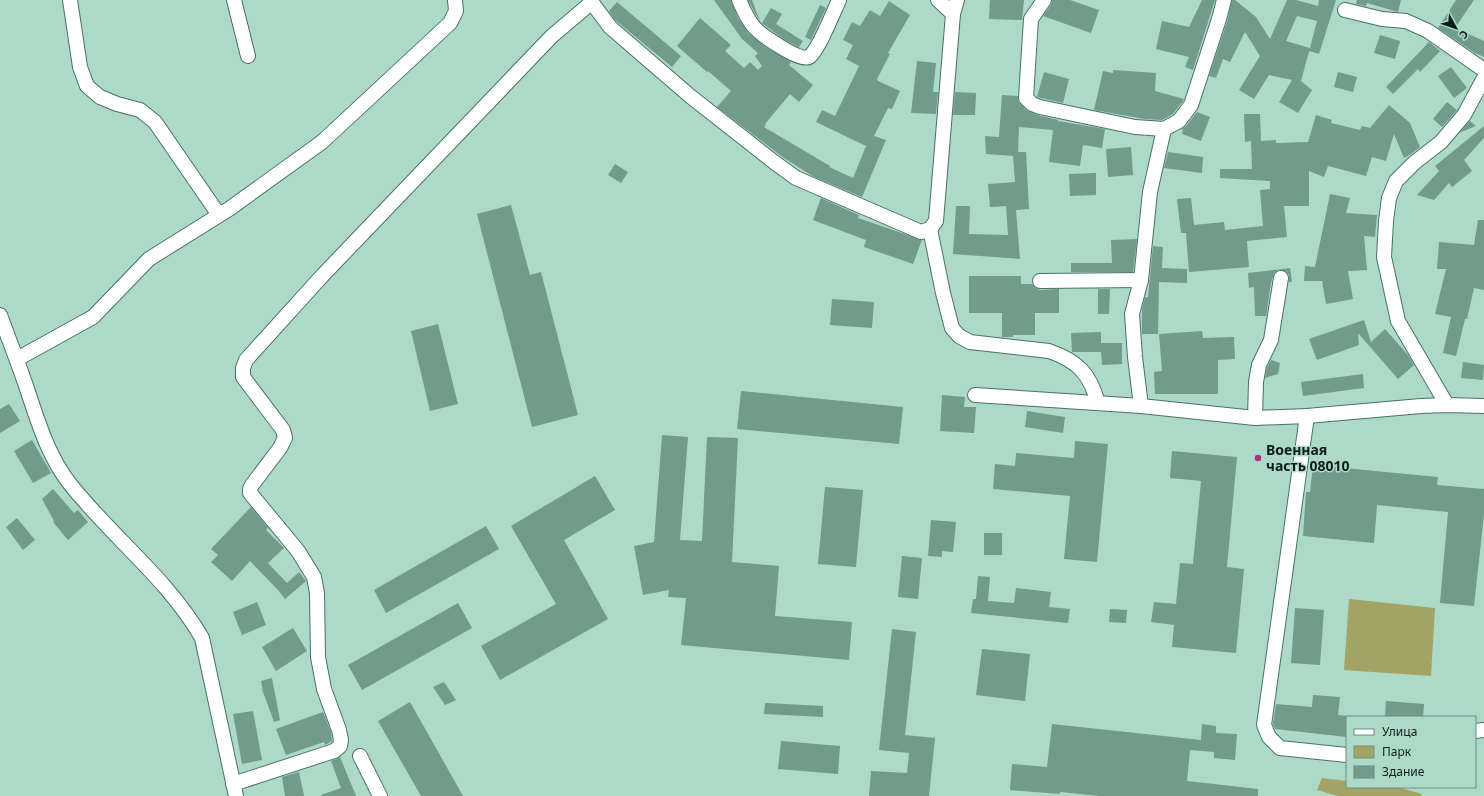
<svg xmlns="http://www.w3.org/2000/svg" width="1484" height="796" font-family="'Noto Sans',sans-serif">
  <rect width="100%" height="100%" fill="#add9c8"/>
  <g fill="#a2a364">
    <path d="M1349 599 1435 608 1431 676 1344 670Z"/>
    <path d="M1322 778 1347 781V787H1390L1401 788 1422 794 1421 796H1338L1317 790Z"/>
  </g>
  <g fill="#719b8b" fill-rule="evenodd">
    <path d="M714 0H731L738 18 748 33 767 48 791 62 789 65 813 85 799 102 790 94 765 124 766 125 764 127 830 166 829 167 853 178 866 146 816 122 822 110 835 116 859 66 846 59 853 45 843 40 852 22 860 26 870 10 880 16 889 1 910 15 888 53 890 54 877 79 878 81 900 91 892 109 888 108 874 136 886 140 862 197 814 177 784 158 717 107 731 91 708 71 707 72 677 46 700 18 731 45 725 51 744 68 750 62 758 70 762 66 755 56 758 53 742 39Z"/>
    <path d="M748 0H752L760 21 755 13Z"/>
    <path d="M990 0H1024L1022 20 989 19Z"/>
    <path d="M1052 0H1070L1099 10 1091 33 1043 16 1051 5Z"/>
    <path d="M1202 0H1215L1193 70 1185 67 1189 57 1156 49 1162 21 1189 27Z"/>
    <path d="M1232 0H1235L1256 17 1270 39 1287 0H1296L1318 6 1319 0H1336L1319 54 1309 51 1310 48 1301 81 1312 90 1298 113 1279 102 1292 80 1269 75 1254 99 1239 90 1260 56 1245 32 1230 62 1223 59 1216 78 1209 76 1227 22ZM1297 16 1317 21 1310 48 1286 41Z"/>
    <path d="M1357 0H1401L1398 12 1367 3 1366 6 1356 4Z"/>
    <path d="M1456 0H1474L1455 28 1484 41V57L1475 53 1438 28Z"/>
    <path d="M617 2 681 56 672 67 614 19 609 11Z"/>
    <path d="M820 5 826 8 811 40 805 37Z"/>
    <path d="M771 8 782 14 776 24 803 41 799 47 785 40 762 23Z"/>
    <path d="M1380 35 1400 41 1395 59 1374 53Z"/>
    <path d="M1429 42 1440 51 1420 72 1418 69 1393 94 1386 87Z"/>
    <path d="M917 61 936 63 933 92H938L936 114 911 113Z"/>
    <path d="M1451 67 1467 88 1454 98 1438 76Z"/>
    <path d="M1113 70 1156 73 1155 91 1184 99 1183 101 1173 114 1162 120 1145 119 1094 110 1103 71 1113 73Z"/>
    <path d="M1044 72 1069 79 1063 103 1037 97Z"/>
    <path d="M1338 72 1357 77 1353 92 1334 87Z"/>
    <path d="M955 92 976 93 975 115H953Z"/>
    <path d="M1002 95 1018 96V101L1026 110 1037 115 1058 120V121L1105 129 1102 148 1083 145 1080 166 1049 162 1053 130 1019 127 1018 152H1026L1029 209 1016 210 1020 259 953 254 956 206H970L969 234 1008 235 1006 206 990 207 988 184 1015 182 1013 156 986 154 985 136 999 137Z"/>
    <path d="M1447 102 1457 110 1442 127 1433 119Z"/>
    <path d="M1389 105 1410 123 1420 147 1411 154 1404 158 1394 134 1386 161 1372 157 1366 176 1328 166 1324 177 1309 171V206H1284L1287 237 1247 241 1249 267 1189 272 1186 233H1181L1177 199 1191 198 1194 225 1224 222 1225 230 1263 226 1260 190 1270 189V181L1220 178V169H1252L1251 141 1245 142 1244 114H1260L1261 141 1276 140V143L1308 142 1316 115 1332 120 1331 123 1360 130 1362 126 1370 128Z"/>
    <path d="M1197 112 1210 117 1201 141 1182 134 1183 130H1181L1186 126Z"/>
    <path d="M1470 121 1476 126 1459 133Z"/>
    <path d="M1484 126V138L1464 160 1472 171 1452 187 1449 183 1434 200 1417 195 1439 171 1435 166Z"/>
    <path d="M1131 147 1133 175 1108 177 1106 149Z"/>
    <path d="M1168 152 1203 157 1202 173 1164 168Z"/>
    <path d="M615 164 628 172 621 183 608 175Z"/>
    <path d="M1096 173V195L1070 196 1069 174Z"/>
    <path d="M1330 194 1350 198 1346 213 1377 215 1375 237 1364 236 1367 270 1348 271 1353 299 1326 304 1322 281H1304L1305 266 1315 267Z"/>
    <path d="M821 198 859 215 858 218 922 240 913 264 864 247 866 240 813 220Z"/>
    <path d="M511 205 530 275 541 272 578 415 532 427 477 214Z"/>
    <path d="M1478 220H1484V290L1474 288 1467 319H1465L1456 356 1443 353 1451 317 1435 314 1446 269H1437L1439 242 1474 245Z"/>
    <path d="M1137 239 1133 272H1071V263H1112L1111 240Z"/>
    <path d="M1153 246 1163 247 1162 268 1187 269V283L1159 282 1158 334H1142V309L1145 297H1148Z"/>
    <path d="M1290 268 1292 282H1289V275L1286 271 1278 270 1274 273 1271 283 1266 316H1255L1254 287 1249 288 1248 273Z"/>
    <path d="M969 276H1021V284H1032L1036 288 1040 290 1059 289V313H1035V335H1013V337H1002V313H969Z"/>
    <path d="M1098 289H1110L1109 314H1098Z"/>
    <path d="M832 299 874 302 872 328 830 325Z"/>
    <path d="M1364 320 1371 342 1385 329 1408 355 1414 365 1398 379 1358 333 1359 345 1317 360 1309 339Z"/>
    <path d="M438 324 458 404 430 411 411 331Z"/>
    <path d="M1202 331 1203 338 1234 337 1235 359 1218 360V394H1155L1154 372 1162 371 1159 334Z"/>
    <path d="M1101 332V343H1122V364L1102 365 1101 352H1072L1071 333Z"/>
    <path d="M1271 360 1280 363 1278 374 1265 378 1267 368Z"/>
    <path d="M1463 362 1484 365 1483 380 1461 378Z"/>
    <path d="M1363 374 1364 388 1303 396 1301 382Z"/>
    <path d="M741 391 903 407 899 444 737 429Z"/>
    <path d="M942 395 965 397 964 407H976L974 433 940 431Z"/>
    <path d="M9 404 20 421 0 433V409Z"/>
    <path d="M1027 411 1065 417 1063 433 1025 427Z"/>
    <path d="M662 435 688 437 680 540 702 541 707 437 738 438 732 562 779 566 775 616 852 622 849 660 681 645 686 598 668 597 669 590 643 595 634 546 654 542Z"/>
    <path d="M32 440 51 473 33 483 14 451Z"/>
    <path d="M1075 441 1108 444 1097 562 1064 559 1070 496 993 489 995 464 1015 466 1016 453 1074 458Z"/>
    <path d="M1172 451 1237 457 1227 567 1244 569 1236 653 1172 647 1174 625 1151 622 1154 602 1176 604 1180 563 1193 564 1201 481 1170 478Z"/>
    <path d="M1313 465 1438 477 1437 485 1484 489V515L1474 606 1440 603 1448 512 1377 505 1374 543 1303 536 1306 492H1310Z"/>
    <path d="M595 476 615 510 564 540 608 619 500 680 481 646 556 604 511 526Z"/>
    <path d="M825 487 863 490 856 567 818 564Z"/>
    <path d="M53 489 74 513 78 510 88 522 68 540 53 522 54 521 42 499Z"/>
    <path d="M251 507 268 528 266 530 284 548 268 563 287 583 299 572 306 581 285 599 278 590 250 561 232 581 211 562 218 555 211 549Z"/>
    <path d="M17 518 35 540 23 550 6 527Z"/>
    <path d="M931 520 956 522 953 552 942 551V557L928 556Z"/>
    <path d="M486 526 499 549 386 613 374 590Z"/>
    <rect x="984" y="533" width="18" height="22"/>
    <path d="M902 556 922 558 918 599 898 597Z"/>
    <path d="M978 576 990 577 988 601 1014 603 1016 588 1051 592 1049 607 1070 609 1068 623 971 613 973 599H976Z"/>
    <path d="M257 602 266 625 242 635 233 612Z"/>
    <path d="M458 603 472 628 362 690 348 665Z"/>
    <path d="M1295 608 1324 610 1320 665 1291 663Z"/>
    <path d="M1110 609 1127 610 1126 623 1109 622Z"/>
    <path d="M293 628 307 651 276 671 262 647Z"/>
    <path d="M892 629 916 632 905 735 935 738 929 796H869L871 771 907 773 909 753 879 750Z"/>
    <path d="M982 649 1030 654 1025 701 976 695Z"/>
    <path d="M272 678 280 720 274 722 263 692 261 681Z"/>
    <path d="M444 682 456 700 445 705 433 687Z"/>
    <path d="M1313 695 1340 697 1338 715 1347 716V737L1275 729 1273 724 1276 704 1312 707Z"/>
    <path d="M1386 701 1424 704 1423 717H1385Z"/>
    <path d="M410 702 463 796H421L378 721Z"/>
    <path d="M765 703 823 706V717L764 714Z"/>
    <path d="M253 711 262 760 242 764 233 714Z"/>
    <path d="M323 712 331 732 332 741 325 745 324 742 286 755 276 729Z"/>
    <path d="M1052 724 1201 740 1202 724 1216 726V733L1237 734 1235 760 1214 758V752L1190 750 1187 781 1258 789V796H1099L1060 792V794L1010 790 1012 764 1047 767Z"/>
    <path d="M781 741 840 746 838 774 778 769Z"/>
    <path d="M340 757 356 796H322L321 795 341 788 331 761Z"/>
    <path d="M299 772 304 796H285L282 777Z"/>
  </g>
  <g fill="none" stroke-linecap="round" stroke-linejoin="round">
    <defs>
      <g id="minor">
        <path d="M70 0 80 67 87 86 100 97 117 104 140 110 155 122 219 215"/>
        <path d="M234 0 248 56"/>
        <path d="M590 0 610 27 690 96 774 162 796 178 921 232 930 229 936 221 953 14 957 0"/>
        <path d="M739 0C743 9 747 19 754 27 760 34 801 63 809 57 818 51 834 11 839 0"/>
        <path d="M938 0 953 14"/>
        <path d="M1044 0 1031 19 1026 98 1032 104 1040 107 1135 127 1164 129 1179 121 1191 105 1219 19 1224 0"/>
        <path d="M1345 10 1382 19 1406 21 1428 31 1484 70"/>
        <path d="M930 229 943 293 952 328 959 336 970 342 1049 351C1078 361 1090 374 1098 403"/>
        <path d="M1040 281 1141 280"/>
        <path d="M0 315C8 337 17 360 25 383 37 418 47 455 70 484 112 537 168 579 202 638L236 796"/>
        <path d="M17 359 93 317 149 259 229 209 322 142 450 23 456 11 455 0"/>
        <path d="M975 395 1141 406 1255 418 1307 416 1421 406 1447 405 1484 406"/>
        <path d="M1447 405 1398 321 1384 257 1386 221 1389 198 1396 181 1414 163 1441 142 1464 115 1484 78"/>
        <path d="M1141 406 1135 357 1132 314 1141 280 1150 192 1164 129"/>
        <path d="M1307 416 1264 725 1269 737 1280 748 1347 755"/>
        <path d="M1255 418 1256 382 1259 365 1271 340 1281 278"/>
        <path d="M1475 731 1484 730"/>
        <path d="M360 756 380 796"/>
        <path d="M233 784 334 751 340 746 341 740 339 730 324 689 318 657 317 593 314 577 298 551 250 493V489L252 485 280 448 285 438 283 430 243 377V368L246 360 322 276 552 36 591 3"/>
      </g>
    </defs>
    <use href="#minor" stroke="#4a7263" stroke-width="16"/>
    <use href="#minor" stroke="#fff" stroke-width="14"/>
  </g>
  <circle fill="#b1307c" stroke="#add9c8" stroke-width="1.5" cx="1258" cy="458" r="4"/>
  <g text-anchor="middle" stroke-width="3" stroke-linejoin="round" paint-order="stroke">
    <g font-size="14" font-weight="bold" fill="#0d1e18" stroke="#add9c8" text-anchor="start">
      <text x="1266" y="455">Военная<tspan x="1266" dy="16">часть 08010</tspan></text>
    </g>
  </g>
  <rect x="1346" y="716" width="130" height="72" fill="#add9c8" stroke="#6d8e82"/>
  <rect x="1354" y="729" width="20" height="6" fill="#ffffff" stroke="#6d8e82"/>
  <text x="1382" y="736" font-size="12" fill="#0d1e18">Улица</text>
  <rect x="1354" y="746" width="20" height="12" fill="#a2a364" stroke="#6d8e82"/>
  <text x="1382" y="756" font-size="12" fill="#0d1e18">Парк</text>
  <rect x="1354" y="766" width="20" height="12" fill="#719b8b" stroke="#6d8e82"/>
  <text x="1382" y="776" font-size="12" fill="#0d1e18">Здание</text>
  <g transform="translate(1456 28) rotate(130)" stroke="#add9c8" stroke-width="3" paint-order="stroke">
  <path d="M0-3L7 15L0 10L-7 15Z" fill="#0d1e18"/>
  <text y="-6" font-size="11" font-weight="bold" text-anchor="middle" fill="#0d1e18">С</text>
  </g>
</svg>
